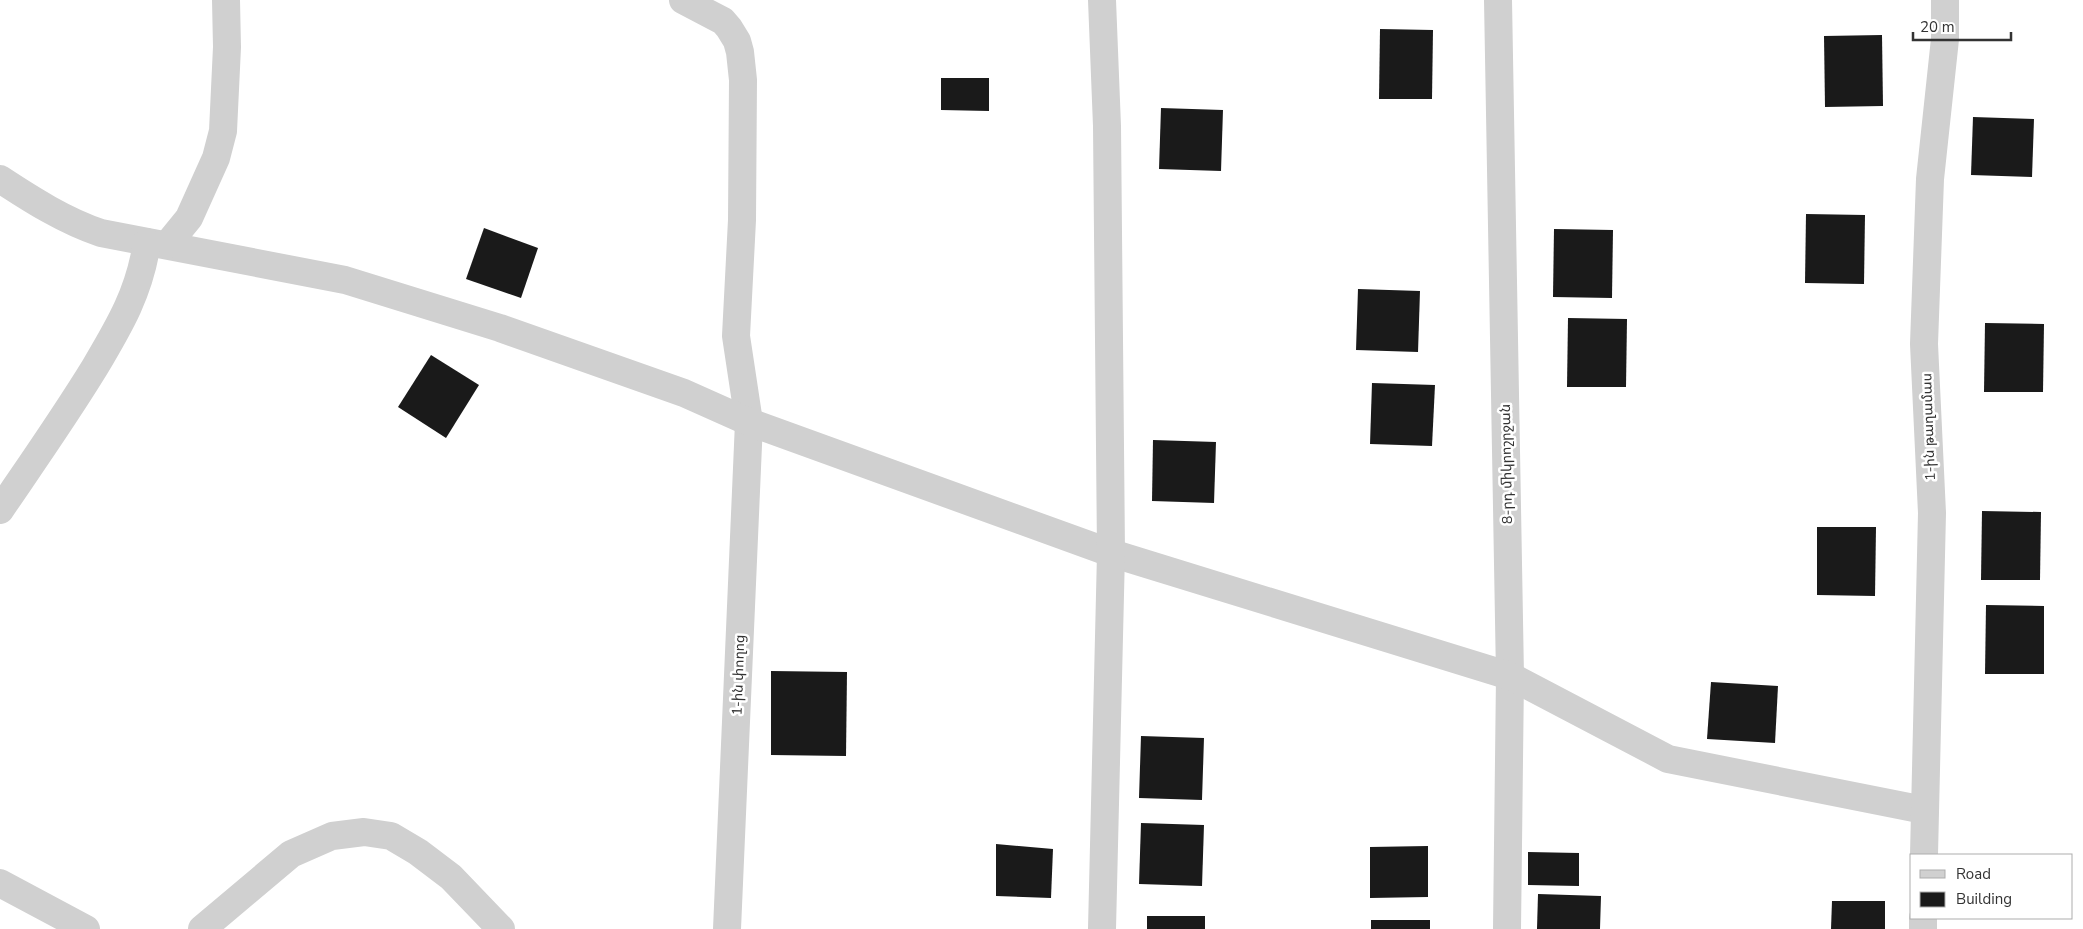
<svg xmlns="http://www.w3.org/2000/svg" width="2083" height="929" font-family="'Nunito Sans','Noto Sans Armenian',sans-serif">
  <rect width="100%" height="100%" fill="#fff"/>
  <g fill="#1a1a1a">
    <path d="M1380 29 1433 30 1432 99H1379Z"/>
    <path d="M1882 35 1883 106 1825 107 1824 36Z"/>
    <path d="M941 78H989V111L941 110Z"/>
    <path d="M1161 108 1223 110 1221 171 1159 169Z"/>
    <path d="M1973 117 2034 119 2032 177 1971 175Z"/>
    <path d="M1806 214 1865 215 1864 284 1805 283Z"/>
    <path d="M484 228 538 248 521 298 466 279Z"/>
    <path d="M1554 229 1613 230 1612 298 1553 297Z"/>
    <path d="M1358 289 1420 291 1418 352 1356 350Z"/>
    <path d="M1568 318 1627 319 1626 387H1567Z"/>
    <path d="M1985 323 2044 324 2043 392H1984Z"/>
    <path d="M431 355 479 385 446 438 398 407Z"/>
    <path d="M1372 383 1435 385 1432 446 1370 444Z"/>
    <path d="M1153 440 1216 442 1214 503 1152 501Z"/>
    <path d="M1982 511 2041 512 2040 580H1981Z"/>
    <path d="M1817 527H1876L1875 596 1817 595Z"/>
    <path d="M1986 605 2044 606V674H1985Z"/>
    <path d="M771 671 847 672 846 756 771 755Z"/>
    <path d="M1711 682 1778 686 1775 743 1707 739Z"/>
    <path d="M1141 736 1204 738 1202 800 1139 798Z"/>
    <path d="M1141 823 1204 825 1202 886 1139 884Z"/>
    <path d="M996 844 1053 849 1051 898 996 896Z"/>
    <path d="M1428 846V897L1370 898V847Z"/>
    <path d="M1528 852 1579 853V886L1528 885Z"/>
    <path d="M1538 894 1601 896 1600 929H1537Z"/>
    <path d="M1832 901H1885V929H1831Z"/>
    <rect x="1147" y="916" width="58" height="13"/>
    <rect x="1371" y="920" width="59" height="9"/>
  </g>
  <g fill="none" stroke-linecap="round" stroke-linejoin="round">
    <g stroke="#d0d0d0" stroke-width="28">
      <path d="M683 0 723 21 729 28 737 41 740 52 743 80 742 220 736 336 749 422 727 929"/>
      <path d="M1498 0 1510 676 1507 929"/>
      <path d="M0 179C32 200 65 221 101 233L345 280 500 328 684 393 749 422 1111 553 1510 676 1668 759 1924 810"/>
      <path d="M167 245 189 218 216 158 223 131 227 47 226 0"/>
      <path d="M0 510C32 463 65 416 95 367 120 325 140 291 147 242"/>
      <path d="M1924 855 1932 513 1924 344 1930 179 1945 39V0"/>
      <path d="M0 883 86 929"/>
      <path d="M202 929 291 854 332 836 364 832 391 836 418 852 451 877 501 929"/>
      <path d="M1102 929 1111 553 1107 126 1102 0"/>
      <path d="M1923 929V918"/>
    </g>
  </g>
  <g text-anchor="middle" stroke-width="5" stroke-linejoin="round" paint-order="stroke">
    <g font-size="14" fill="#333" stroke="#fff">
      <text transform="translate(1928 427) rotate(-92)" y="5">1-ին թաղամաս</text>
      <text transform="translate(1506 464) rotate(-91)" y="5">8-րդ միկրոշրջան</text>
      <text transform="translate(738 675) rotate(-88)" y="5">1-ին փողոց</text>
    </g>
  </g>
  <rect x="1910" y="854" width="162" height="65" fill="#ffffff" stroke="#adadad"/>
  <rect x="1920" y="870" width="25" height="8" fill="#d0d0d0" stroke="#adadad"/>
  <text x="1956" y="879" font-size="15" fill="#333333">Road</text>
  <rect x="1920" y="892" width="25" height="15" fill="#1a1a1a" stroke="#adadad"/>
  <text x="1956" y="904" font-size="15" fill="#333333">Building</text>
  <path d="M1913 32v8h98v-8" fill="none" stroke="#333333" stroke-width="2.5"/>
  <text x="1920" y="32" font-size="15" fill="#333333" stroke="#ffffff" stroke-width="4" paint-order="stroke">20 m</text>
</svg>
